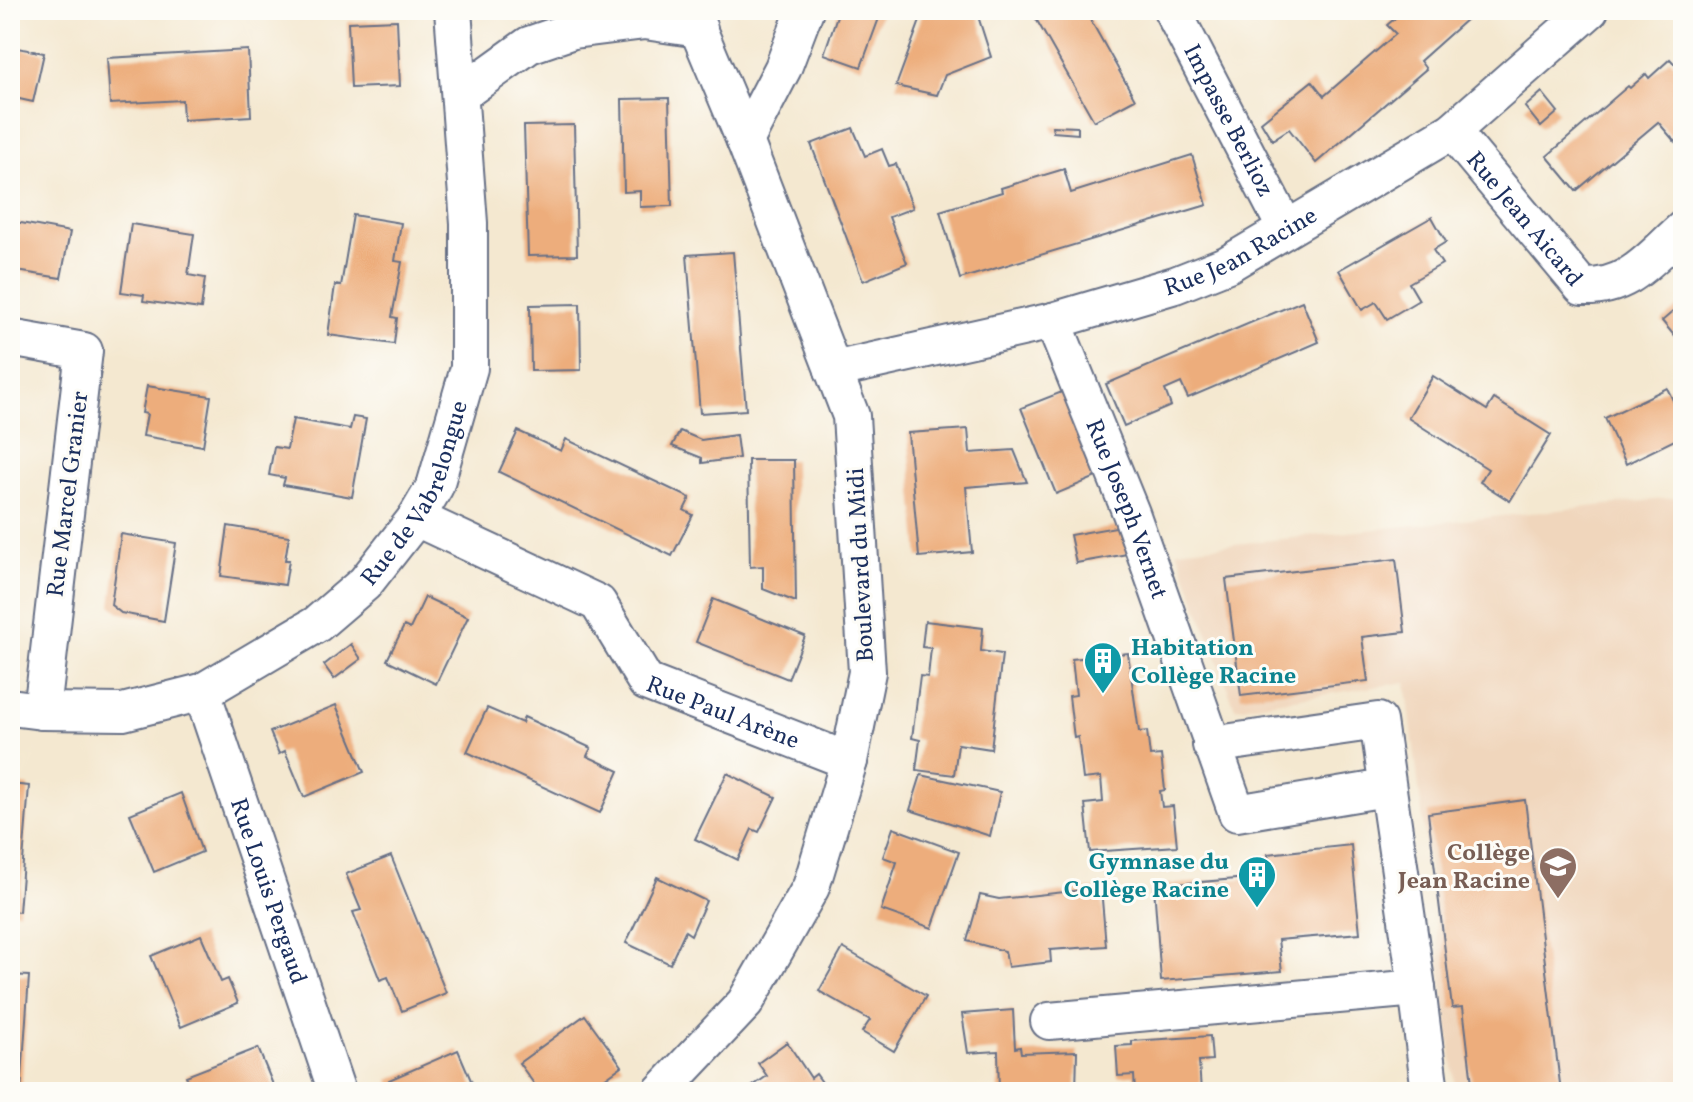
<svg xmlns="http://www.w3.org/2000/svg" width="1693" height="1102" font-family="Vollkorn,serif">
  <rect width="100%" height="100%" fill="#fdfcf7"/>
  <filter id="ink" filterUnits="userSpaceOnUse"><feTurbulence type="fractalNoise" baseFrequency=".0125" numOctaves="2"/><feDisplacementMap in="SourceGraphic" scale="16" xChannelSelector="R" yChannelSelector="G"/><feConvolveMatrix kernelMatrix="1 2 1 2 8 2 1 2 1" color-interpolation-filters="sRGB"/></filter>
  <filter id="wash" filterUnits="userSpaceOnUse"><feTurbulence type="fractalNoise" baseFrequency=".006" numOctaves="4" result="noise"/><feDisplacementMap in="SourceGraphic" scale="32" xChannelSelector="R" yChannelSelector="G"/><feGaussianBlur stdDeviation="1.8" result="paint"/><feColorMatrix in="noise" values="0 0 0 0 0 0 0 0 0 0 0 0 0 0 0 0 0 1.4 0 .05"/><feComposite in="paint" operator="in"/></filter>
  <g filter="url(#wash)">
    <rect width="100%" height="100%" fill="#f4e8d0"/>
    <path fill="#f0d6bc" d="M1683 497V1092H1456L1406 682 1235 708 1177 550Z"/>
    <g id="blocks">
      <g fill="#edad7c">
        <path d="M839 10H882L861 67 824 54Z"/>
        <path d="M924 10H976L991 57 945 75 937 95 896 86Z"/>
        <path d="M1031 10H1085L1135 99 1094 121Z"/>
        <path d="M1405 10H1477L1420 61 1426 69 1316 163 1289 129 1272 140 1261 122 1312 81 1324 96 1396 34 1387 25Z"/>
        <path d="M397 20 400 86 351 88 348 22Z"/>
        <path d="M10 42 17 43V48L44 53 33 102 10 97Z"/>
        <path d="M248 50 251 116 183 120 182 100 110 104 107 58Z"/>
        <path d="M1670 59 1683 73V135L1675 142 1658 122 1576 191 1547 156 1628 86 1630 88 1646 74 1649 78Z"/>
        <path d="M1542 92 1558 112 1541 127 1525 107Z"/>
        <path d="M669 98 672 206 640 207V191L624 192 622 99Z"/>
        <path d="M574 125 577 255 528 256 524 126Z"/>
        <path d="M1052 126 1078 127V134L1053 132Z"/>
        <path d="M853 128 865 156 882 149 889 166 896 164 913 208 889 217 907 263 863 281 811 144Z"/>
        <path d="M1192 155 1207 205 960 279 940 211 1002 192 1001 188 1064 169 1071 193Z"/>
        <path d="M353 215 401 223 395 261 402 262 392 317 397 318 394 344 328 335 335 285 341 286Z"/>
        <path d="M1432 217 1446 242 1433 250 1442 264 1409 283 1419 300 1387 319 1376 302 1362 310 1339 270Z"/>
        <path d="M10 221 70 232 61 278 10 270Z"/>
        <path d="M131 224 194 234 188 275 205 278 201 309 143 301 144 295 121 292Z"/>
        <path d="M733 252 746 410 700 413 687 255Z"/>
        <path d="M1302 301 1319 342 1188 398 1181 383 1165 390 1171 406 1124 426 1106 384Z"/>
        <path d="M1683 303V346L1662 321Z"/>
        <path d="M580 304 581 370 531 371 530 305Z"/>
        <path d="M1433 376 1487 410 1494 399 1551 435 1510 501 1480 482 1488 469 1408 418Z"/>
        <path d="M147 386 211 396 203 446 143 436 147 414 142 413Z"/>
        <path d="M1667 388 1683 421V436L1626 464 1605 418Z"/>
        <path d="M1067 390 1101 475 1056 494 1021 408Z"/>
        <path d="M353 417 366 419 352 497 283 485 285 478 269 475 274 447 287 449 293 419 350 429Z"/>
        <path d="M968 429 970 453 1014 450 1027 482 966 487 972 552 919 557 908 433Z"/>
        <path d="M518 431 561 451 566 439 690 498 684 510 693 515 672 556 499 472Z"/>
        <path d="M680 431 701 440 736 435 739 458 702 463V458L672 446Z"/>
        <path d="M748 460H794L796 602 763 589V566L750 567Z"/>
        <path d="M228 526 289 536 285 560H289L285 585 221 576Z"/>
        <path d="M1121 526 1133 553 1076 563 1070 535Z"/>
        <path d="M121 534 176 543 164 621 121 613 111 605Z"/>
        <path d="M1396 559 1405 632 1362 637 1368 681 1241 696 1226 579Z"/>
        <path d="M425 597 468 617 436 684 387 660 404 626 410 629Z"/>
        <path d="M713 599 805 636 788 679 696 642Z"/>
        <path d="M925 621 983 628 981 651 1002 654 991 749 958 744 954 775 916 770 920 740 912 738 920 676 928 677 931 648 922 647Z"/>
        <path d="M351 644 361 659 334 679 324 665Z"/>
        <path d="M1128 653 1139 732 1147 731 1150 756 1161 755 1165 790 1160 791 1162 807 1173 806 1177 846 1090 852 1085 804 1103 802 1101 777 1083 779 1078 737 1074 738 1069 696 1076 695 1072 659Z"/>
        <path d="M336 705 364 772 304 797 285 751 279 754 270 732Z"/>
        <path d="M487 708 522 723 524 717 591 748 587 756 619 771 600 813 467 752Z"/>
        <path d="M727 773 776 797 759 832 752 829 738 860 695 839Z"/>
        <path d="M921 775 1000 792 990 836 910 810Z"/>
        <path d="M10 784 29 786 19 912 10 911Z"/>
        <path d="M181 793 202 852 154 872 130 814Z"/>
        <path d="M1525 800 1561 1092H1473L1463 1007 1452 1008 1428 813Z"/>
        <path d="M893 828 959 852 932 928 881 910 897 862 883 857Z"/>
        <path d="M1351 845 1360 933 1278 940 1282 971 1161 981 1154 886 1271 876 1268 854Z"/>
        <path d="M391 856 446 993 402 1011 388 977 380 980 353 912 361 910 346 874Z"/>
        <path d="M657 877 706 901 691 935 685 931 670 964 626 943Z"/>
        <path d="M1101 888 1106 946 1050 950 1051 962 1008 967 1005 951 967 941 980 895 999 899Z"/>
        <path d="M201 935 221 982 228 979 238 1003 181 1027 151 956Z"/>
        <path d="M843 948 926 996 894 1051 862 1032 870 1020 819 991Z"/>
        <path d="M10 975 29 976 21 1092H10Z"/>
        <path d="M1013 1010 1015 1048 1020 1047 1021 1053 1077 1051 1076 1092H999L998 1051 968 1053 962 1014Z"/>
        <path d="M585 1015 622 1066 586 1092H540L519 1063Z"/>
        <path d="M1210 1036 1212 1060 1199 1061 1201 1092H1135L1134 1075 1118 1076 1116 1046 1132 1045V1041Z"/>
        <path d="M787 1042 811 1078 816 1074 829 1092H748L747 1090 767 1076 758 1063Z"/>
        <path d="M258 1048 276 1092H193L186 1076Z"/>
        <path d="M458 1050 476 1092H394L389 1080Z"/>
      </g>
    </g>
  </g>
  <g filter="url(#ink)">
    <use href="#blocks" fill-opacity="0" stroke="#677086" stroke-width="2"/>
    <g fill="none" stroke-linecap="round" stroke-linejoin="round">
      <defs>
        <g id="minor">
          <path id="s1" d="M1172 10 1286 229"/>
          <path d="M461 94 529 45 573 30 645 21 699 29"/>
          <path id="s2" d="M1452 131 1582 287C1629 289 1650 258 1683 229"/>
          <path d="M745 141 783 68 805 10"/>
          <path id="s3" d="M1053 321 1131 513 1237 813 1386 788"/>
          <path d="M10 338 84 351 42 711"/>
          <path id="s4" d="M833 370 1053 321 1175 285 1228 264 1452 131 1590 10"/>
          <path id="s5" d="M416 518 598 603 646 682 849 761"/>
          <path id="s6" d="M202 692 337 1092"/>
          <path id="s7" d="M10 707 42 711 123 712 202 692 317 624 365 583 416 518 435 486 469 368V223L453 10"/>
          <path d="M1211 745 1378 721 1417 988 1430 1092"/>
          <path d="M1049 1021 1417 988"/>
          <path d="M661 1092 745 1003 811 887 849 761 867 672 851 416 745 141 690 10"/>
        </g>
      </defs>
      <use href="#minor" stroke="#677086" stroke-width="40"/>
      <use href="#minor" stroke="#fff" stroke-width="36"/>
    </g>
  </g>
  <defs>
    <symbol id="building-pin" viewBox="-11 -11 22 30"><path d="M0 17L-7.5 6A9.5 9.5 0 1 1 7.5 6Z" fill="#0f9aa8" stroke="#fdfcf7"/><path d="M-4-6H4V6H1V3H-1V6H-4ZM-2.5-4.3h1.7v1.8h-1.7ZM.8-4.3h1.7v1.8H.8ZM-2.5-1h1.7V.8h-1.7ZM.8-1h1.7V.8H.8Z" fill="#fff"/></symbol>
    <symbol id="school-pin" viewBox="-11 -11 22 30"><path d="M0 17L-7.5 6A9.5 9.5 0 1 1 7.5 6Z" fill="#8d6e63" stroke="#fdfcf7"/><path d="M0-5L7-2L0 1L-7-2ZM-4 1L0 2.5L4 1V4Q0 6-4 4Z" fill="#fff"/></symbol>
  </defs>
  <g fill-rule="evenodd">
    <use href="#building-pin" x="1081" y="639" width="44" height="60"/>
    <use href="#school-pin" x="1536" y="844" width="44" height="60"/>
    <use href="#building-pin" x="1235" y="853" width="44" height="60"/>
  </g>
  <g text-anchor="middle" stroke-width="6" stroke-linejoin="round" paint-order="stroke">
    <g font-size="24" fill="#1b2f5e" stroke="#fdfcf7">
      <text dy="8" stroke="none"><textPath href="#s1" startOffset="124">Impasse Berlioz</textPath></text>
      <text dy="8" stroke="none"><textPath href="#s2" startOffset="114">Rue Jean Aicard</textPath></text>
      <text dy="8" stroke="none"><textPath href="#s4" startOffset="426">Rue Jean Racine</textPath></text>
      <text dy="8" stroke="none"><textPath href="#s7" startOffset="496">Rue de Vabrelongue</textPath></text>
      <text transform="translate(67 494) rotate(-83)" y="8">Rue Marcel Granier</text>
      <text dy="8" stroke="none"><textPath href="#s3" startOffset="202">Rue Joseph Vernet</textPath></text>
      <text transform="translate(860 565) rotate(-93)" y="8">Boulevard du Midi</text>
      <text dy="8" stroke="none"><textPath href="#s5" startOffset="376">Rue Paul Arène</textPath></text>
      <text dy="8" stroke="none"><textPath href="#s6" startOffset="210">Rue Louis Pergaud</textPath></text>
    </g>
    <g font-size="24" font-weight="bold" fill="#0d838f" stroke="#fdfcf7" text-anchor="start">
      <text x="1131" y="655">Habitation<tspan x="1131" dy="28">Collège Racine</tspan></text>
      <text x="1229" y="869" text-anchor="end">Gymnase du<tspan x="1229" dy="28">Collège Racine</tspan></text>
    </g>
    <g font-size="24" font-weight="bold" fill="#785e54" stroke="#fdfcf7" text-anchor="end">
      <text x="1530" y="860">Collège<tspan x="1530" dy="28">Jean Racine</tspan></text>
    </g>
  </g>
  <rect width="1693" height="1102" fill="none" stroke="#fdfcf7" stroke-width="40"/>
</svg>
